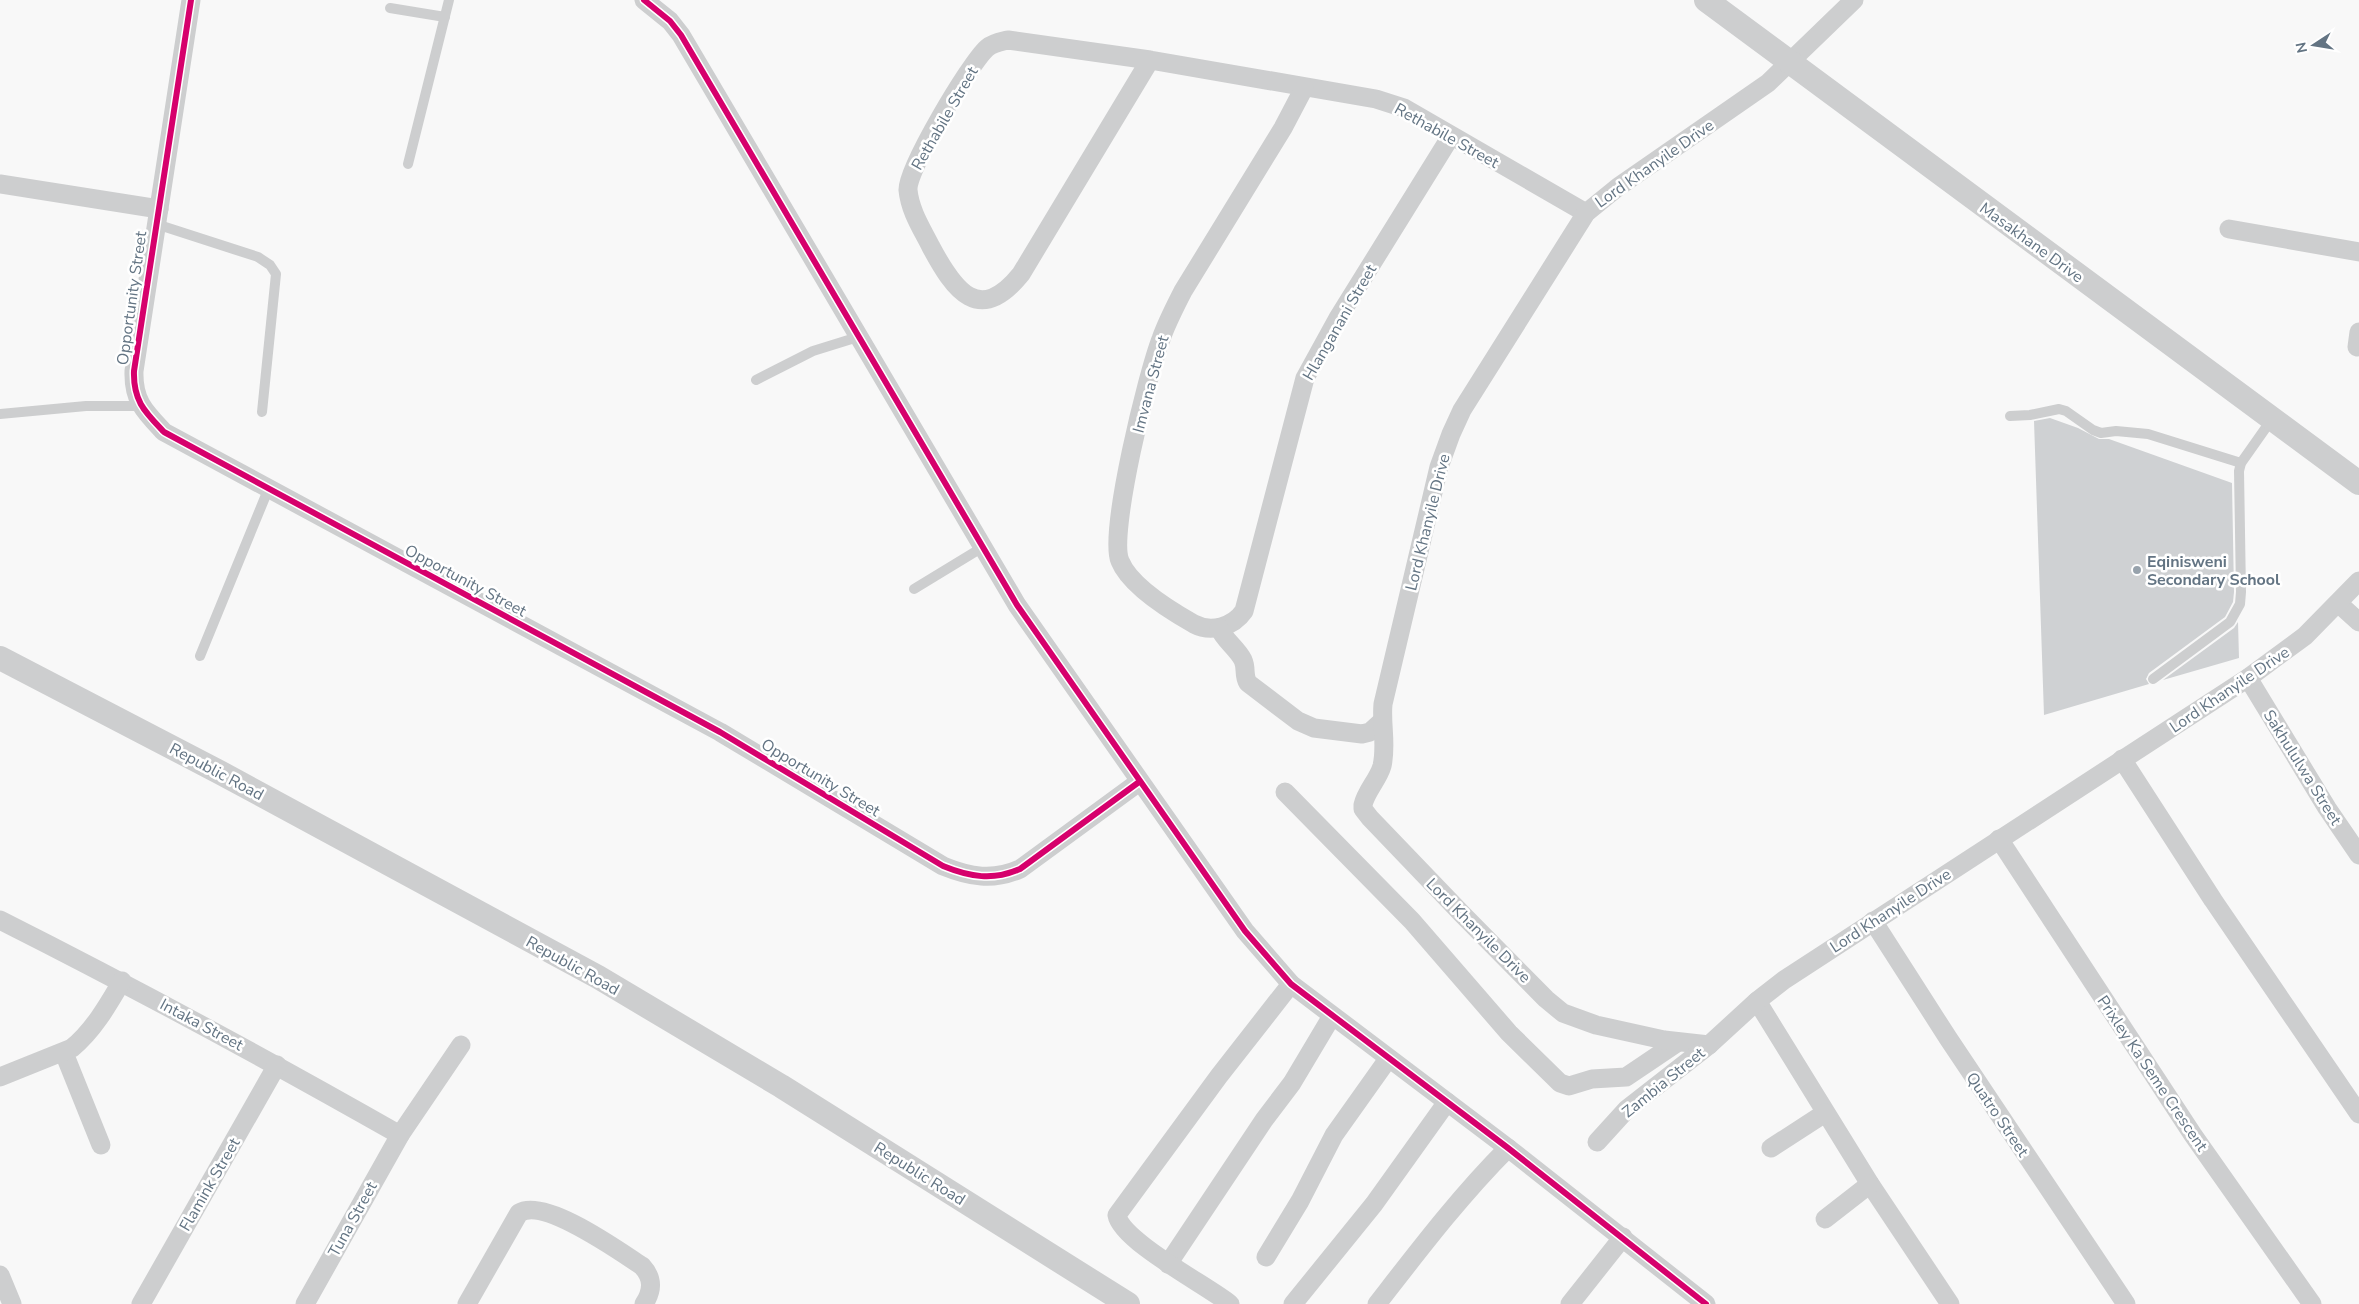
<svg xmlns="http://www.w3.org/2000/svg" width="2359" height="1304" font-family="'Nunito Sans',sans-serif">
  <rect width="100%" height="100%" fill="#f8f8f8"/>
  <g fill="#cfd1d3">
    <path d="M2050 418 2078 428 2099 439H2109L2232 483 2234 592 2233 602 2225 617 2149 673 2146 679 2149 684 2044 715 2034 421Z"/>
    <path d="M2238 622 2239 658 2163 680 2234 628Z"/>
  </g>
  <g fill="none" stroke-linecap="round" stroke-linejoin="round">
    <g stroke="#cdcecf" stroke-width="10">
      <path d="M390 8 445 17"/>
      <path d="M408 164 449 0"/>
      <path d="M156 224 258 257 270 265 276 274 262 412"/>
      <path d="M756 380 813 351 858 337"/>
      <path d="M0 414 86 406H141"/>
      <path d="M2010 416 2030 415 2059 409 2066 411 2093 430 2101 433 2116 431 2148 434 2241 463"/>
      <path d="M914 589 983 547"/>
      <path d="M200 656 268 490"/>
      <path d="M2153 679 2230 622 2240 604 2241 592 2239 471 2241 463 2272 419"/>
    </g>
    <g stroke="#cdcecf" stroke-width="19">
      <path d="M191 0 134 371C133 401 145 412 164 432L720 732 943 866C970 877 993 881 1020 869L1139 782"/>
      <path d="M644 0 670 21 681 35 1017 605 1245 931 1291 984 1508 1148 1706 1304"/>
      <path d="M1150 60 1021 274C979 326 954 290 931 247 922 229 910 211 908 190 907 169 970 63 987 48 993 43 1000 42 1008 40L1150 60 1376 99 1404 108 1586 213"/>
      <path d="M1304 88 1283 128 1183 291C1175 307 1167 322 1161 339 1148 372 1108 534 1120 561 1130 586 1171 611 1194 624 1211 633 1233 627 1244 611L1305 378 1338 318 1451 136"/>
      <path d="M0 184 159 209"/>
      <path d="M2229 229 2359 252"/>
      <path d="M2357 347 2359 332"/>
      <path d="M2338 603 2359 622"/>
      <path d="M1219 628C1225 641 1237 648 1243 660 1247 669 1243 675 1248 683L1298 721 1314 728 1362 734 1370 732 1381 722"/>
      <path d="M2248 678 2327 808 2359 855"/>
      <path d="M2122 759 2213 900 2359 1114"/>
      <path d="M1285 792 1412 921 1509 1033 1560 1083 1569 1086 1592 1079 1626 1077 1678 1042"/>
      <path d="M1999 839 2193 1135 2312 1304"/>
      <path d="M0 920C135 988 268 1060 400 1135"/>
      <path d="M1873 921 1948 1038 2126 1304"/>
      <path d="M1757 1001 1870 1184 1950 1304"/>
      <path d="M1709 1045 1664 1040 1596 1025 1563 1013 1546 999 1463 915 1370 818 1363 809V805C1366 791 1378 780 1382 766 1387 745 1381 725 1383 704L1439 467 1451 434 1462 410 1586 213 1618 187 1768 83 1854 0"/>
      <path d="M64 1053 101 1145"/>
      <path d="M0 1077 72 1048C93 1031 108 1005 122 981"/>
      <path d="M1597 1142 1627 1109 1709 1045 1757 1001 1784 980 2248 678 2305 636 2359 581"/>
      <path d="M1771 1148 1825 1113"/>
      <path d="M1825 1219 1870 1184"/>
      <path d="M1266 1257 1300 1201 1334 1135 1388 1059"/>
      <path d="M1168 1264 1264 1120 1292 1083 1332 1016"/>
      <path d="M0 1275 12 1304"/>
      <path d="M141 1304 277 1065"/>
      <path d="M305 1304 400 1135 461 1045"/>
      <path d="M467 1304 519 1213C544 1197 619 1251 642 1266 653 1278 653 1290 644 1304"/>
      <path d="M1230 1304C1208 1286 1121 1241 1117 1215L1219 1076 1291 984"/>
      <path d="M1293 1304 1374 1204 1447 1102"/>
      <path d="M1377 1304C1419 1250 1460 1196 1508 1148"/>
      <path d="M1570 1304 1623 1237"/>
    </g>
    <g stroke="#cdcecf" stroke-width="24">
      <path d="M1706 0 2359 483"/>
      <path d="M0 658 221 773 598 977 781 1086 1128 1304"/>
    </g>
    <defs>
      <g id="cycleway">
        <path d="M191 0 134 371C133 401 145 412 164 432L720 732 943 866C970 877 993 881 1020 869L1139 782"/>
        <path d="M644 0 670 21 681 35 1017 605 1245 931 1291 984 1508 1148 1706 1304"/>
      </g>
    </defs>
    <use href="#cycleway" stroke="#fff" stroke-width="9"/>
    <use href="#cycleway" stroke="#d6006c" stroke-width="6"/>
  </g>
  <circle fill="#97a2ac" stroke="#fff" stroke-width="2" cx="2137" cy="570" r="5"/>
  <g text-anchor="middle" stroke-width="5" stroke-linejoin="round" paint-order="stroke">
    <g font-size="16" fill="#637483" stroke="#fff">
      <text transform="translate(944 118) rotate(-60)" y="6">Rethabile Street</text>
      <text transform="translate(1447 135) rotate(29)" y="6">Rethabile Street</text>
      <text transform="translate(1654 163) rotate(-35)" y="6">Lord Khanyile Drive</text>
      <text transform="translate(2032 242) rotate(36)" y="6">Masakhane Drive</text>
      <text transform="translate(131 298) rotate(-82)" y="6">Opportunity Street</text>
      <text transform="translate(1339 322) rotate(-60)" y="6">Hlanganani Street</text>
      <text transform="translate(1150 384) rotate(-75)" y="6">Imvana Street</text>
      <text transform="translate(1427 522) rotate(-76)" y="6">Lord Khanyile Drive</text>
      <text transform="translate(466 580) rotate(28)" y="6">Opportunity Street</text>
      <text transform="translate(2229 689) rotate(-34)" y="6">Lord Khanyile Drive</text>
      <text transform="translate(2303 767) rotate(58)" y="6">Sakhululwa Street</text>
      <text transform="translate(217 771) rotate(28)" y="6">Republic Road</text>
      <text transform="translate(821 777) rotate(31)" y="6">Opportunity Street</text>
      <text transform="translate(1890 910) rotate(-33)" y="6">Lord Khanyile Drive</text>
      <text transform="translate(1479 930) rotate(45)" y="6">Lord Khanyile Drive</text>
      <text transform="translate(573 965) rotate(29)" y="6">Republic Road</text>
      <text transform="translate(202 1024) rotate(28)" y="6">Intaka Street</text>
      <text transform="translate(2153 1073) rotate(56)" y="6">Prixley Ka Seme Crescent</text>
      <text transform="translate(1663 1082) rotate(-39)" y="6">Zambia Street</text>
      <text transform="translate(1998 1114) rotate(56)" y="6">Quatro Street</text>
      <text transform="translate(920 1173) rotate(32)" y="6">Republic Road</text>
      <text transform="translate(209 1184) rotate(-60)" y="6">Flamink Street</text>
      <text transform="translate(352 1219) rotate(-61)" y="6">Tuna Street</text>
    </g>
    <g font-size="16" font-weight="bold" fill="#637483" stroke="#fff" text-anchor="start">
      <text x="2147" y="567">Eqinisweni<tspan x="2147" dy="18">Secondary School</tspan></text>
    </g>
  </g>
  <g transform="translate(2314 45) rotate(258)" stroke="#ffffff" stroke-width="4" paint-order="stroke">
  <path d="M0-4L9 19L0 12L-9 19Z" fill="#637483"/>
  <text y="-8" font-size="14" font-weight="bold" text-anchor="middle" fill="#637483">N</text>
  </g>
</svg>
